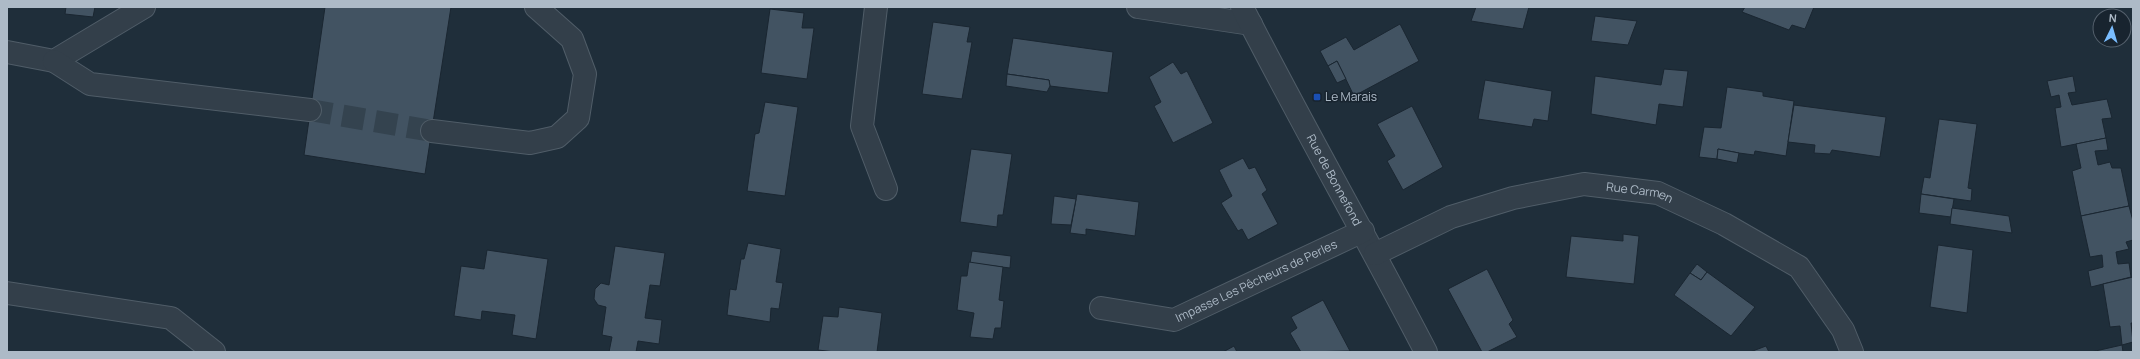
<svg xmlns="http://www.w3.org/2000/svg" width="2140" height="359" font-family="Manrope,sans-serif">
  <rect width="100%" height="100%" fill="#1f2e3a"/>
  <g fill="#425362" stroke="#1a2631">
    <path d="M66 7H95L93 17 65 14Z"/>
    <path d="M325 7H451L425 174 304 155Z"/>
    <path d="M1476 7H1529L1523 29 1471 21Z"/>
    <path d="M1745 7H1814L1805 29 1792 25 1789 30 1742 12Z"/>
    <path d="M770 9 804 13 802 28H814L807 79 761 73Z"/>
    <path d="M1595 16 1637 21 1628 45 1591 41Z"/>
    <path d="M933 22 970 27 967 42H972L962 99 922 94Z"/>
    <path d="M1400 24 1419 61 1354 96 1337 61 1328 66 1320 51 1346 37 1354 50Z"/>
    <path d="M1013 38 1113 52 1108 93 1050 86 1049 80 1007 74Z"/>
    <path d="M1337 61 1346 79 1337 83 1328 66Z"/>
    <path d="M1173 62 1181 74 1187 71 1213 123 1173 143 1154 106 1161 102 1149 77Z"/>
    <path d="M1664 69 1688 71 1683 107 1659 104 1656 125 1591 114 1595 76 1661 85Z"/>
    <path d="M1007 74 1049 80 1050 86 1047 92 1006 86Z"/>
    <path d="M2073 76 2076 92 2068 93 2072 105 2107 99 2112 118 2102 119 2106 138 2061 147 2055 108 2061 107 2059 95 2051 97 2047 81Z"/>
    <path d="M1485 80 1552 91 1548 121 1534 119 1532 127 1478 119Z"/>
    <path d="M1727 87 1763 92V96L1794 101 1786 156 1755 151 1754 155 1739 153 1718 149 1717 159 1699 157 1704 127 1721 128Z"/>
    <path d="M765 102 798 107 785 196 747 191 755 134 759 133Z"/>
    <path d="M1794 105 1886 117 1880 157 1832 150 1830 154 1814 153 1815 145 1788 142Z"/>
    <path d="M1412 106 1443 167 1403 190 1387 161 1395 156 1377 124Z"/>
    <path d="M1939 119 1977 124 1968 188 1972 189 1971 201 1921 194 1924 177 1930 178Z"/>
    <path d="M2106 138 2108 150 2095 151 2098 165 2110 162 2112 168H2121L2129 206 2081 216 2072 171 2081 168 2076 144Z"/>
    <path d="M971 149 1012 154 1003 215H998L997 227 960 222Z"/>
    <path d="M1718 149 1739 153 1737 163 1717 159Z"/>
    <path d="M1243 158 1249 169 1255 167 1267 190 1262 194 1278 224 1248 240 1242 229 1238 231 1221 203 1232 196 1219 170Z"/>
    <path d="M1077 194 1139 202 1135 236 1086 229V235L1070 233Z"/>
    <path d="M1921 194 1954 199 1951 217 1919 213Z"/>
    <path d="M1054 196 1076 199 1071 225 1051 224Z"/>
    <path d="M2129 206 2133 221V240L2126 242 2129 249 2116 252 2118 264 2129 263 2131 277 2091 287 2088 271 2103 267 2102 255 2090 257 2081 216Z"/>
    <path d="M1952 208 2009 216 2012 233 1950 224Z"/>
    <path d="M1623 234 1639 236 1634 284 1566 277 1571 236 1623 241Z"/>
    <path d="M748 243 781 249 776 282 783 283 779 309 771 308 770 322 727 315 730 289 736 290 741 259H744Z"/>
    <path d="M1938 245 1973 250 1967 313 1930 307Z"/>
    <path d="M615 246 665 253 660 286 650 285 645 318 662 320 659 344 638 341 636 352H609L612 337 602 335 606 307 598 305 594 299 595 289 601 283 609 285Z"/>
    <path d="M487 250 548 259 536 339 512 335 515 315 482 311 481 320 454 316 461 266 484 269Z"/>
    <path d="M972 251 1011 256 1010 268 970 263Z"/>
    <path d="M969 262 1003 267 999 300 1004 301 1001 328H995L993 339 970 337 974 313 957 310 961 276H967Z"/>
    <path d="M1697 264 1707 272 1701 280 1690 273Z"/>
    <path d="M1487 269 1513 320 1509 324 1517 337 1487 352H1482L1448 289Z"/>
    <path d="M1707 272 1755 307 1731 336 1674 295 1690 273 1701 280Z"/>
    <path d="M2133 277V323H2131L2133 342 2122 345 2120 326 2110 327 2103 284Z"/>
    <path d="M1323 300 1350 351 1301 352 1290 333 1297 328 1291 317Z"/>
    <path d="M839 307 882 313 877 352H835L818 350 823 316 838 317Z"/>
    <path d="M2122 345 2123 352H2091Z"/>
    <path d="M1234 346 1237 352H1223Z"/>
    <path d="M1766 346 1769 352H1750Z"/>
  </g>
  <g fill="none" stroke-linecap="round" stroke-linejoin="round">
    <path stroke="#34434f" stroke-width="22" stroke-dasharray="22 11" stroke-linecap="butt" d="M310 110 432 131"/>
    <defs>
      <g id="minor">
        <path d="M876 7 862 126 886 189"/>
        <path d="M1138 7 1251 24"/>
        <path id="s1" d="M1242 7C1301 123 1366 236 1426 352"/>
        <path d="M7 52 54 61 144 7"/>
        <path d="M54 61 90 84 310 110"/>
        <path d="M432 131 530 143 557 137 578 118 585 74 572 39 536 7"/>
        <path id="s2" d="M1375 254 1451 217 1513 198 1584 184 1658 193 1724 224 1799 267 1843 330 1852 352"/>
        <path d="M7 293 171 318 214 352"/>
        <path id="s3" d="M1101 308 1174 320 1363 231"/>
      </g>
    </defs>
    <use href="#minor" stroke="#505d68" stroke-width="24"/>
    <use href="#minor" stroke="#333f4a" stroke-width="22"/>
  </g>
  <rect fill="#1a4fb4" stroke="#18242f" stroke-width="1.5" x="1313" y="93" width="8" height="8" rx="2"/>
  <g text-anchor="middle" stroke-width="3" stroke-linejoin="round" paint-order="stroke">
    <g font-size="12" fill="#adbac7" stroke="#18242f" text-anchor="start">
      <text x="1325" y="101">Le Marais</text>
    </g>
    <g font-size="12" fill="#adbac7" stroke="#18242f">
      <text dy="4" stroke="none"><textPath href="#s1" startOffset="196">Rue de Bonnefond</textPath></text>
      <text dy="4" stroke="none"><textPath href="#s2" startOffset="278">Rue Carmen</textPath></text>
      <text dy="4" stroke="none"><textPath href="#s3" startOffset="165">Impasse Les Pêcheurs de Perles</textPath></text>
    </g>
  </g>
  <rect width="2140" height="359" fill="none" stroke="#adbac7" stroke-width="16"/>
  <g transform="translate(2112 28) rotate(5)"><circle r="19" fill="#18242f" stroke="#54606c"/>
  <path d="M0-3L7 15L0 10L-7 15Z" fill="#7abdff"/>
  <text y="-6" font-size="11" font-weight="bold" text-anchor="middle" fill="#adbac7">N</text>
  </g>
</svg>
